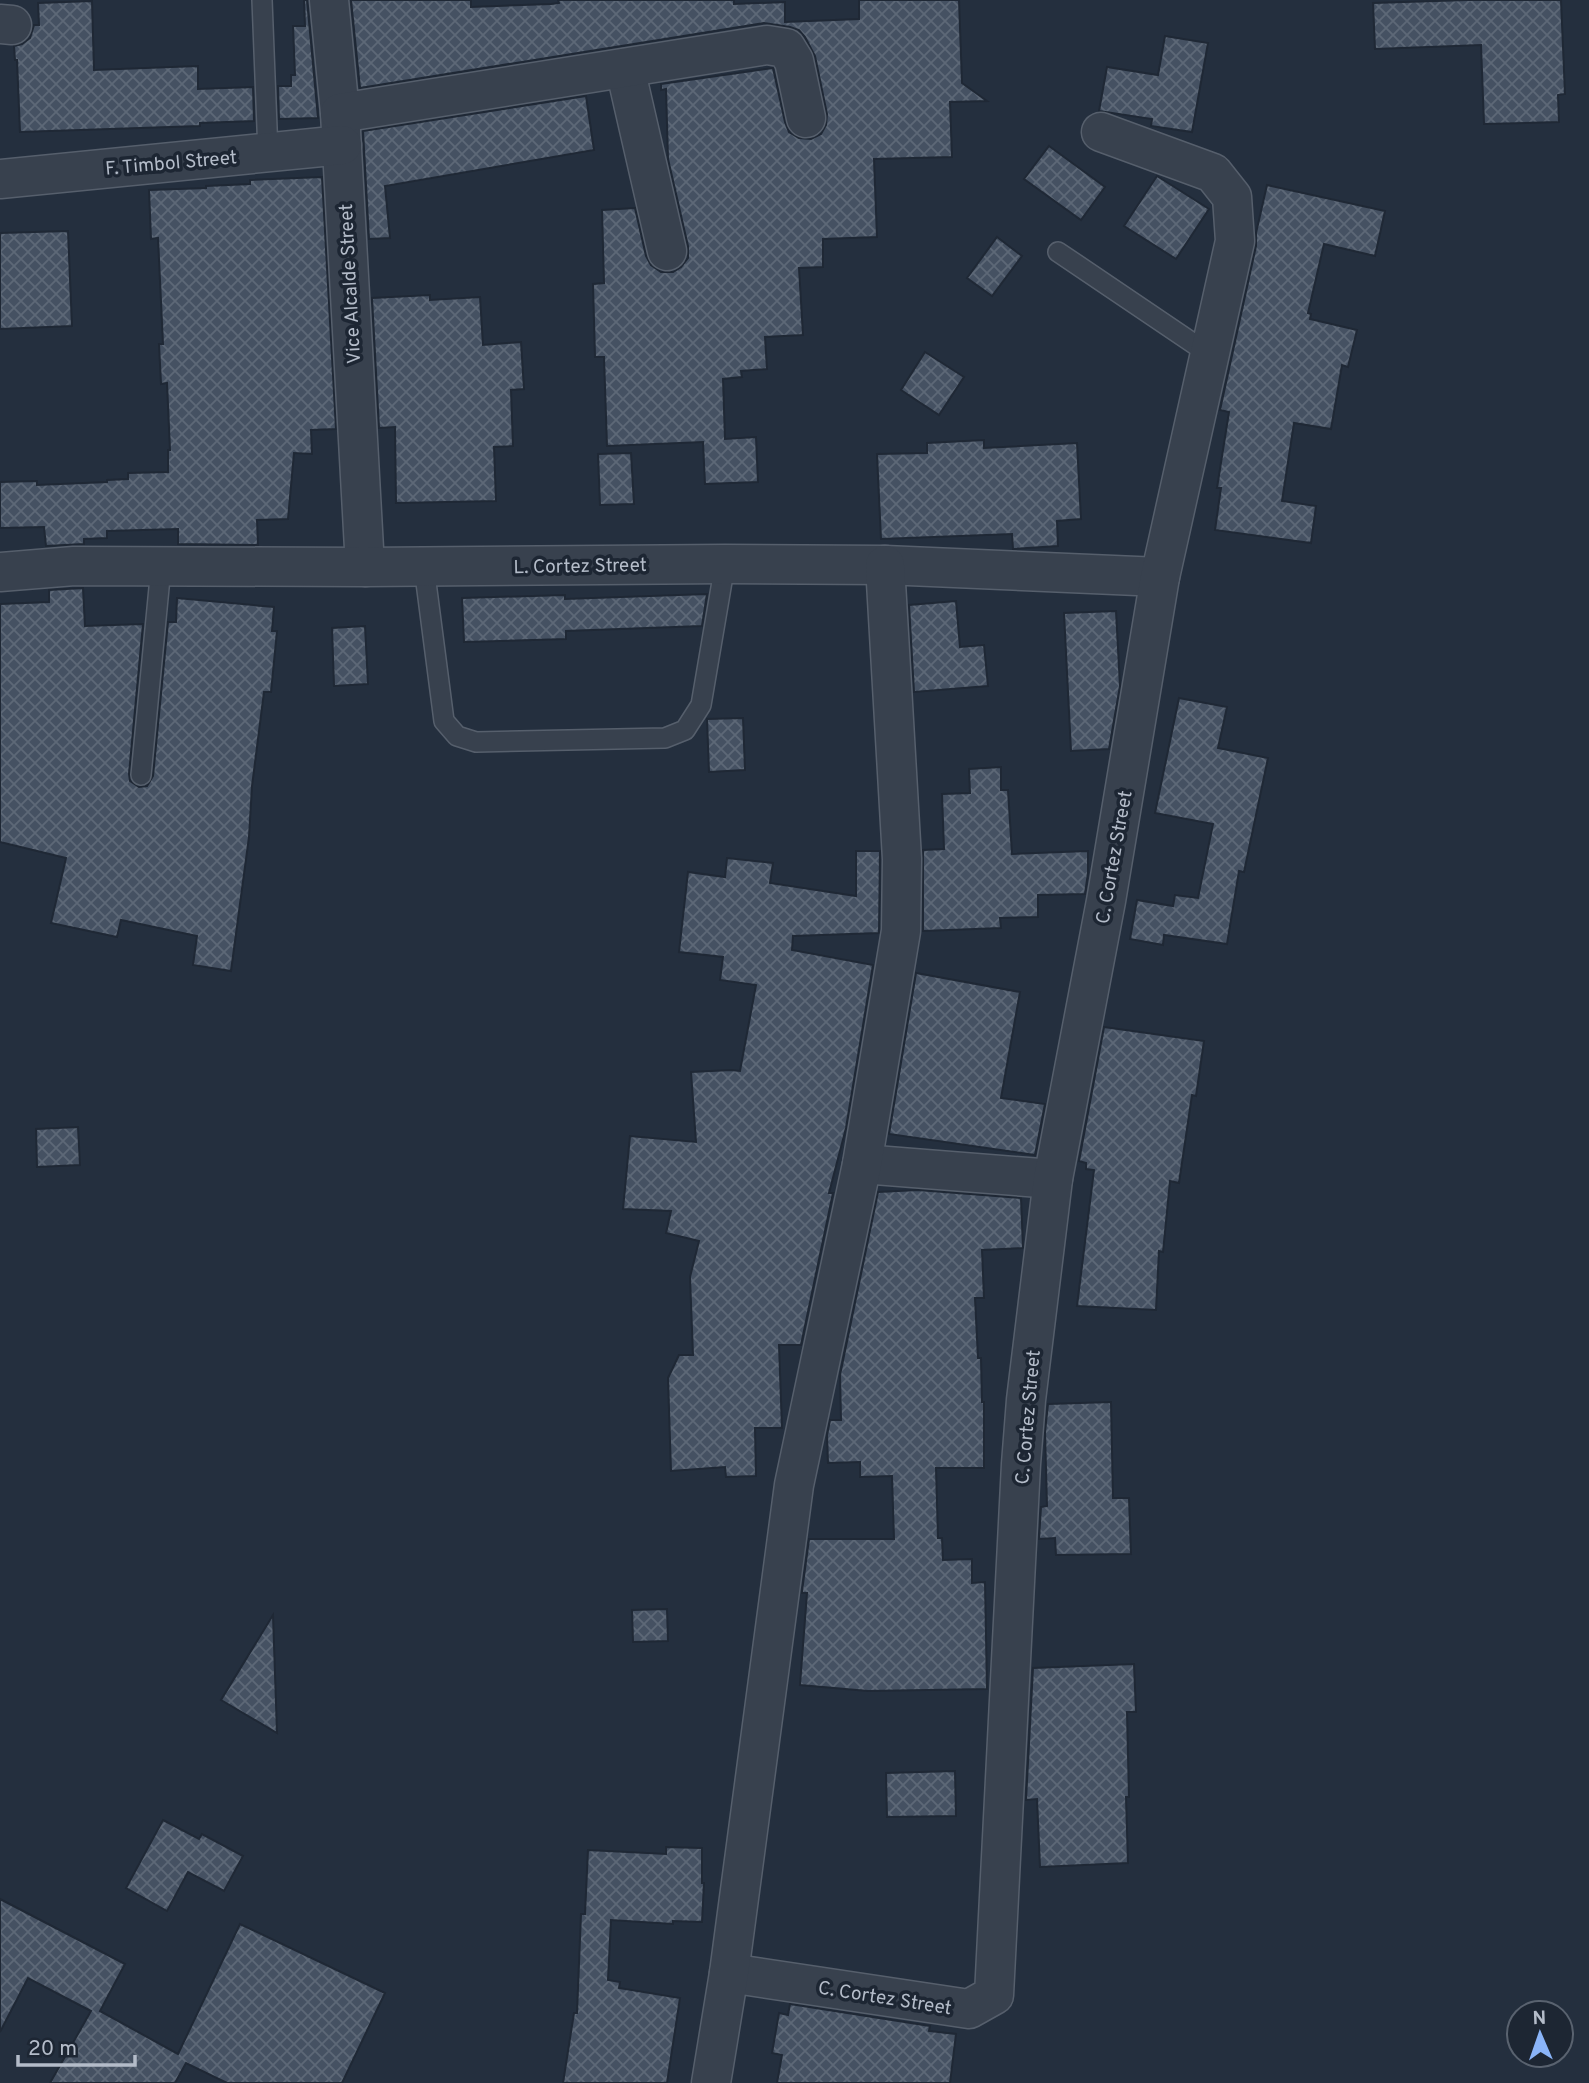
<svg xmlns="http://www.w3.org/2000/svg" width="1589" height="2083" font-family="Overpass,sans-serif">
  <defs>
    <pattern id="building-cross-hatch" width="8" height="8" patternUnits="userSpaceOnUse" patternTransform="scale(1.75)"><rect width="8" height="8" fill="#455162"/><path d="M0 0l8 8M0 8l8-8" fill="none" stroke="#5d6877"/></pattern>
  </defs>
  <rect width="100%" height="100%" fill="#242f3e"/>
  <g fill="url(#building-cross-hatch)" stroke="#1f2835" stroke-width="2">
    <path d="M304 0H307L318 118 279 119 278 86H291V75H295L293 26H305Z"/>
    <path d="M351 0H471V7L551 4 559 3 558 0H734V4L785 2V22L859 19V0H959L962 83 987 101 950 102 952 157 874 159 877 237 823 239V267L799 268 803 335 765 337 767 369 741 371 742 377 723 379 725 439 756 437 758 482 705 484 703 442 607 446 604 357H595L593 284 604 283 602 210 635 208 646 256 651 265 661 272H673L681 267 688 258V246L668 159 666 89 661 90V84L773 68 785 122 789 132 799 138 811 139 821 134 826 125 827 114 815 56 805 37 799 30 790 27 764 23 360 88Z"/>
    <path d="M1467 0H1561L1565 94 1558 95 1559 122 1484 124 1481 45 1375 49 1373 3Z"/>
    <path d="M92 1 94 70 198 66V89L253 87 254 121 200 123V126L20 132 17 60H15L14 46 22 44 30 38 34 25H39L38 3Z"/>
    <path d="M1165 36 1208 43 1192 132 1151 126 1152 119 1099 111 1107 67 1158 75Z"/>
    <path d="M586 96 594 150 385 186 390 238 369 239 363 131Z"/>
    <path d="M1049 146 1105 187 1081 220 1024 179Z"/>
    <path d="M1157 176 1209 209 1176 259 1124 226Z"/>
    <path d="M322 177 336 429 311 430 312 454 294 453 288 519 257 520 258 545 178 544V529L107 531V538L84 539V544L46 546 44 527 0 528V482L37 481V485L107 482V480L128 479V473L168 472V450H170L167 383 161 384 159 344H163L158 238 151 239 149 190 206 188V186L250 184V180Z"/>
    <path d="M1267 185 1385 211 1375 256 1324 244 1308 313 1311 314 1310 319 1357 330 1348 367 1342 365 1331 429 1294 423 1282 501 1316 506 1311 543 1215 530 1221 488H1217L1229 412 1220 410 1256 246V233Z"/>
    <path d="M68 231 72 326 0 329V233Z"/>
    <path d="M997 237 1022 256 992 296 967 278Z"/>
    <path d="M430 295V300L480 297 483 345 521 342 524 389 511 390 513 446 494 447 496 501 396 503 395 427 379 428 372 298Z"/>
    <path d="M925 352 964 377 939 415 901 390Z"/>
    <path d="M984 440V448L1077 443 1081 519 1057 521 1058 546 1013 549 1012 534 881 539 877 454 927 453V443Z"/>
    <path d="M631 453 634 504 600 505 598 454Z"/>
    <path d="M83 588 85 626 143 624 129 774 130 781 139 787 147 786 153 776 168 622H176L177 598 274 607 272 631H277L271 692H264L252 786 249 837 231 971 193 965 197 936 121 920 117 937 51 923 66 858 0 842V604L49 602V590Z"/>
    <path d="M707 594 702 626 566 631V639L464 642 462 598 565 595V599Z"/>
    <path d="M956 601 960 647 984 645 988 686 914 692 909 605Z"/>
    <path d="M1116 611 1120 686 1109 749 1071 751 1064 613Z"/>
    <path d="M365 626 368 684 334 686 332 628Z"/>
    <path d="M1179 698 1227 707 1218 748 1268 758 1244 872 1239 871 1227 944 1164 935 1163 945 1130 939 1137 900 1173 906 1175 895 1198 898 1213 824 1155 813Z"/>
    <path d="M743 718 745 770 709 772 707 719Z"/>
    <path d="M1001 767V790H1008L1012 854 1088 851V873L1085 894 1038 895V917L1000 918 1001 928 923 931V850L944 849 942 794 970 793 969 769Z"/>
    <path d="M856 851H880L879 933 793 936 792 950 873 965 846 1128 829 1193H833L801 1345H779L782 1428H755L756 1476 726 1477 725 1467 671 1471 668 1378 679 1355H693L690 1277 699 1241 666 1233 671 1211 623 1209 630 1136 696 1142 691 1072 731 1070 740 1071 756 985 720 980 723 957 679 952 688 872 725 877 727 858 773 863 770 883 856 896Z"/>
    <path d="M916 973 1020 992 1001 1098 1045 1104 1035 1155 889 1134Z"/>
    <path d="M1104 1027 1204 1041 1196 1096 1192 1095 1179 1183 1170 1181 1163 1252 1159 1251 1156 1310 1077 1306 1094 1170 1086 1169V1163L1079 1161Z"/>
    <path d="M78 1127 80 1165 37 1167 36 1129Z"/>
    <path d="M918 1190 1021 1198 1023 1248 982 1250 984 1298H975L978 1358H981L982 1402H984V1468H936L938 1538H942L943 1560 972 1559V1583L985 1582 987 1689 868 1691 800 1685 807 1593H802V1591L809 1539H894L892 1476 860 1477V1462L828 1463 827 1435 830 1420H841L840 1375 878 1192Z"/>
    <path d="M1111 1402 1113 1498H1129L1131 1554 1056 1555 1055 1538 1039 1539 1041 1507 1047 1506 1045 1432 1048 1404Z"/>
    <path d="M667 1609 668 1641 633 1642 632 1610Z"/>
    <path d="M273 1615 277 1733 221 1700Z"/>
    <path d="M1134 1664 1136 1712H1127L1129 1797H1126L1128 1863 1040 1867 1037 1799 1026 1800 1033 1668Z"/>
    <path d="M955 1771 956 1816 887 1817 886 1773Z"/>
    <path d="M163 1820 199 1839 202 1834 243 1856 224 1891 188 1872 167 1911 126 1888Z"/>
    <path d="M666 1847 702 1848V1883H704L702 1922 673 1921V1924L611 1920 608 1980 620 1982 619 1988 680 1998 667 2083H563L574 2013H577L581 1914H585L588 1850 666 1854Z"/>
    <path d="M0 1899 125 1964 100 2011 178 2054 240 1924 385 1993 342 2083H227L186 2063 175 2083H50L91 2011 28 1978 0 2032Z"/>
    <path d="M790 2004 930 2026 929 2031 956 2034 950 2083H777L782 2055 772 2053 779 2013 788 2015Z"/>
  </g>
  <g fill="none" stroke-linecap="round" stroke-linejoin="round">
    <defs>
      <g id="lane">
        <path d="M262 0 268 153"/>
        <path d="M1058 252 1209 354"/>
        <path d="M424 567 444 721 457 736 476 742 665 738 685 730 701 705 725 564"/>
        <path d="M141 775 161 567"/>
      </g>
      <g id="street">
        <path d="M329 0 340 113 365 567"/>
        <path d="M0 24 12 25"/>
        <path d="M625 68 667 251"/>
        <path d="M340 113 767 45 786 48 794 61 806 118"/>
        <path d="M0 179 342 145"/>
        <path d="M0 572 74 566 365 567 725 564 885 565 1160 577"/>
        <path d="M862 1164 1053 1179"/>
        <path d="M729 1973 969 2009 994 1995 1021 1464 1026 1400 1053 1179 1106 901 1160 577 1235 241 1232 197 1213 173 1101 132"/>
        <path d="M711 2083 729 1973 794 1485 862 1164 901 931 902 859 885 565"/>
      </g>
    </defs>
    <use href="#lane" stroke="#565f6c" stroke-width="22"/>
    <use href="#street" stroke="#565f6c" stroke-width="41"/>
    <use href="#lane" stroke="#38414e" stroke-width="19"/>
    <use href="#street" stroke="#38414e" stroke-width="38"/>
  </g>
  <g text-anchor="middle" stroke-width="7" stroke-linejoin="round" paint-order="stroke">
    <g font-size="19" fill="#b4bcc9" stroke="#1d2633">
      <text transform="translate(171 162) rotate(-5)" y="7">F. Timbol Street</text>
      <text transform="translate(349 284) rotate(-93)" y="7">Vice Alcalde Street</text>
      <text transform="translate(580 565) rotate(-1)" y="7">L. Cortez Street</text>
      <text transform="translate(1113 857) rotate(-80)" y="7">C. Cortez Street</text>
      <text transform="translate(1027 1417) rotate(-85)" y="7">C. Cortez Street</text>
      <text transform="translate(885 1997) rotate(9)" y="7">C. Cortez Street</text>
    </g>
  </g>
  <g transform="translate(1540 2034) rotate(358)"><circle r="33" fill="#1d2633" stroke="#59626f" stroke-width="2"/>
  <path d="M0-5L12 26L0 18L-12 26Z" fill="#8ab4f8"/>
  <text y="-10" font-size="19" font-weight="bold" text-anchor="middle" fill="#b4bcc9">N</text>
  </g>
  <path d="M18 2055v10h117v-10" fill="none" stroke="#b4bcc9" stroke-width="3.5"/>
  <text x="28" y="2055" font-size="21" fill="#b4bcc9" stroke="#1d2633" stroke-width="5" paint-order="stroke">20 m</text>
</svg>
